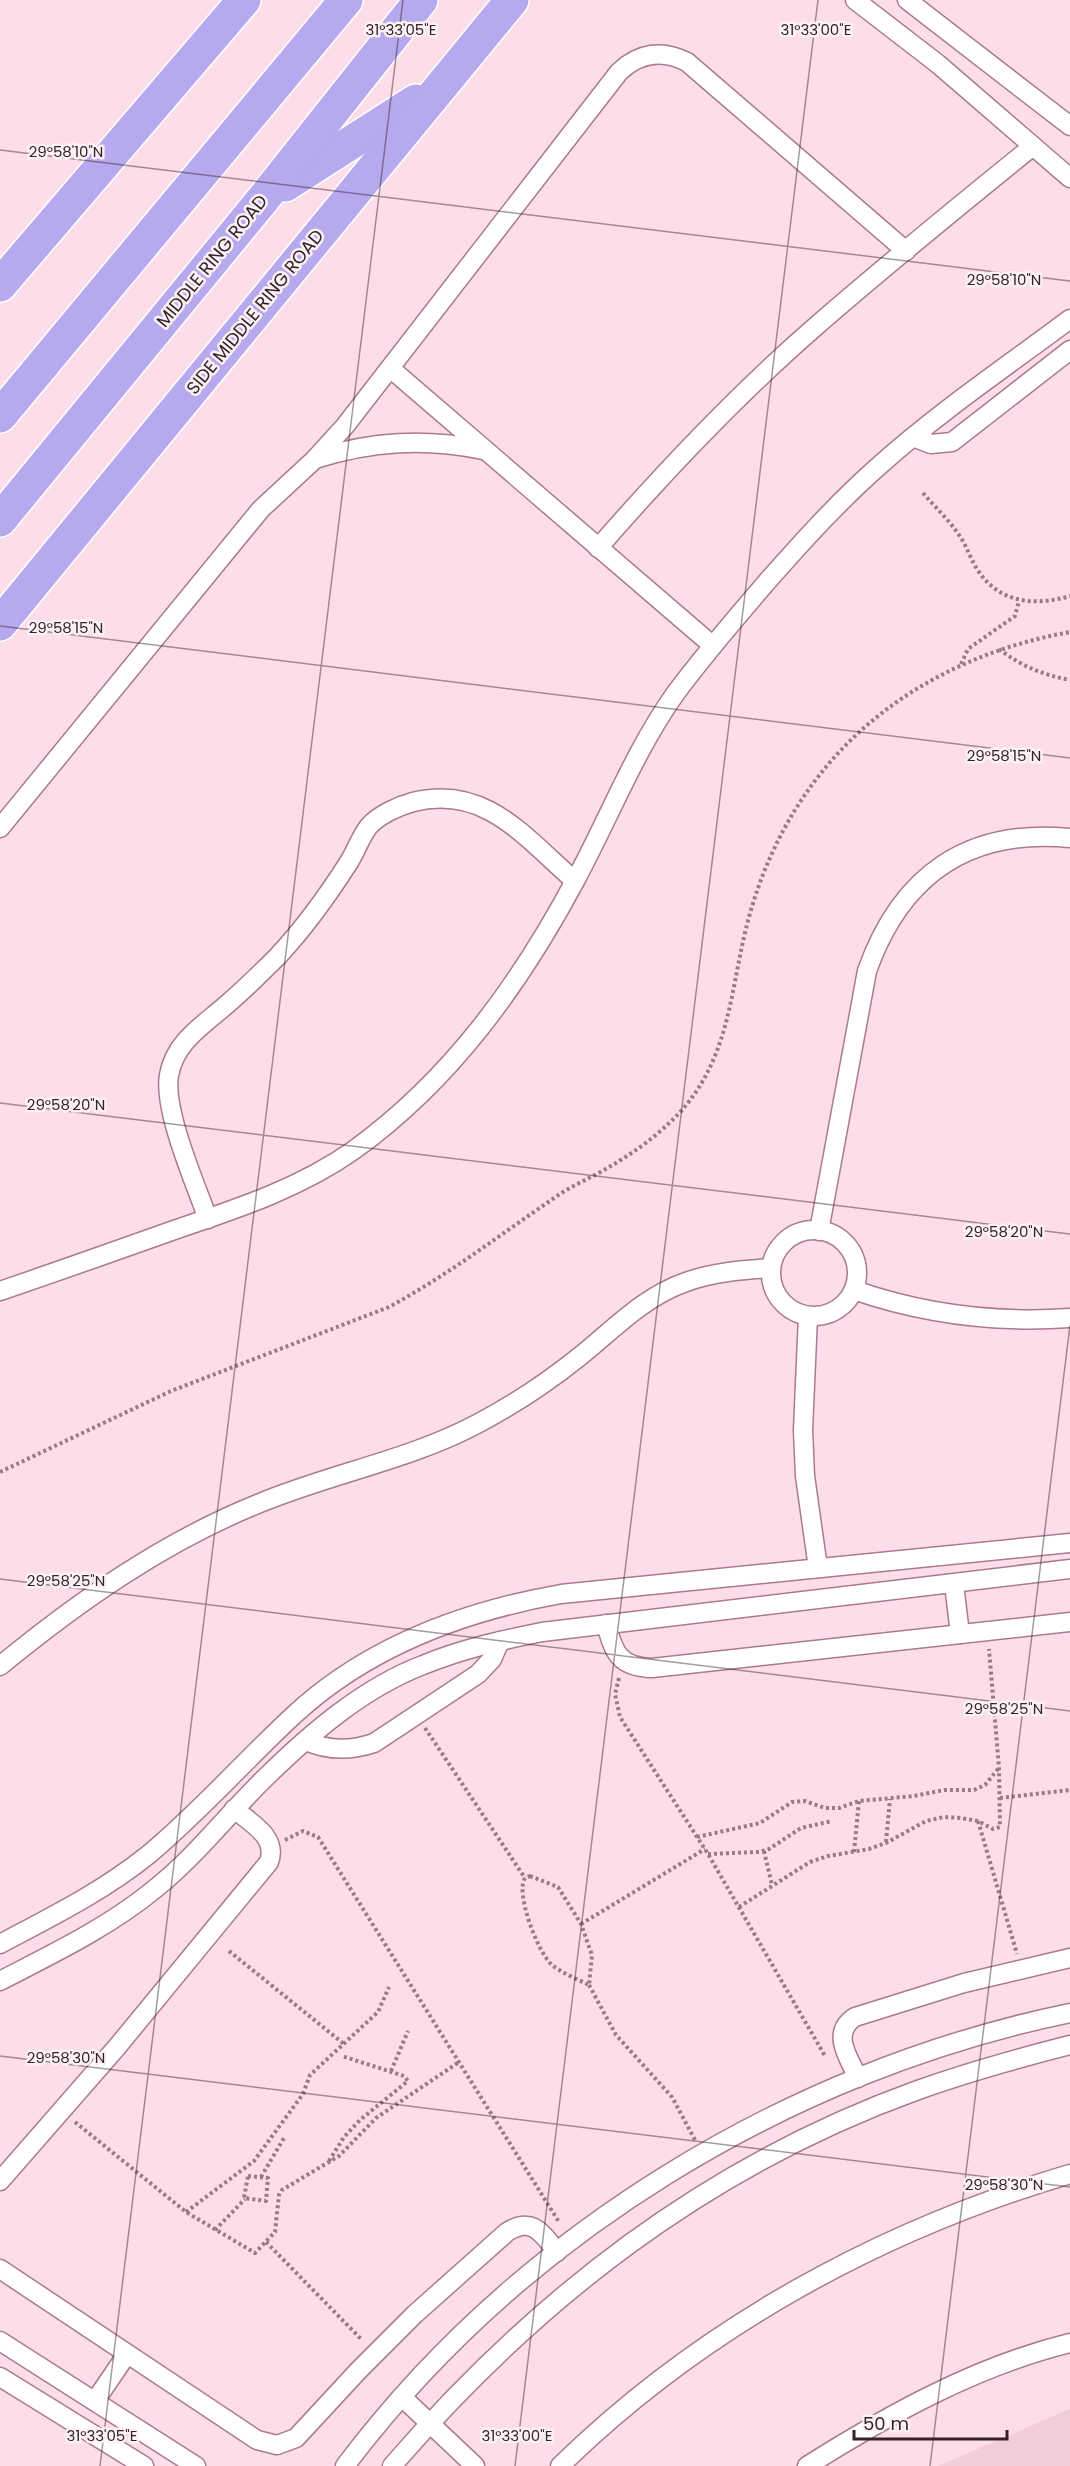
<svg xmlns="http://www.w3.org/2000/svg" width="1070" height="2466" font-family="Poppins,sans-serif">
  <rect width="100%" height="100%" fill="#feddea"/>
  <path fill="#f1ccdb" d="M1070 2409V2466H938Z"/>
  <g fill="none" stroke-linecap="round" stroke-linejoin="round">
    <defs>
      <g id="street">
        <path d="M855 0 938 64 1070 178"/>
        <path d="M907 0 1070 126"/>
        <path d="M390 368 712 645"/>
        <path d="M913 437 931 444 952 442 1070 350"/>
        <path d="M315 459C372 441 425 438 483 450"/>
        <path d="M598 548C666 470 738 394 815 327 886 265 960 205 1033 146"/>
        <path d="M0 828 261 509 314 460 345 426 619 72C639 53 662 49 687 62L906 251"/>
        <path d="M208 1219C195 1183 163 1110 169 1075 175 1042 202 1026 225 1006 244 990 261 973 278 956 305 927 328 895 349 862 356 851 361 836 369 826 379 815 398 806 413 802 486 784 525 838 575 881"/>
        <circle cx="814" cy="1273" r="43"/>
        <path d="M819 1231 867 971C901 875 968 828 1070 838"/>
        <path d="M854 1290C923 1314 997 1323 1070 1318"/>
        <path d="M0 1291C59 1271 118 1250 177 1229 239 1208 300 1188 354 1150 451 1080 520 984 576 879 609 818 634 752 675 694 703 656 734 620 765 584 802 542 838 502 880 465 939 412 1006 367 1070 319"/>
        <path d="M808 1316 803 1430 805 1476 818 1568"/>
        <path d="M954 1584 960 1634"/>
        <path d="M606 1624C614 1653 619 1667 652 1668L1070 1622"/>
        <path d="M0 1666C79 1601 165 1541 260 1503 332 1473 409 1460 477 1424 513 1405 548 1382 579 1357 614 1329 643 1297 686 1282 713 1272 743 1270 771 1268"/>
        <path d="M306 1741C329 1751 350 1751 374 1743L478 1674 492 1659 500 1641"/>
        <path d="M0 1944C51 1917 102 1892 148 1855 200 1812 245 1760 295 1714 368 1647 465 1611 561 1594L1070 1543"/>
        <path d="M0 1981C54 1953 109 1927 156 1888 197 1855 228 1814 265 1778 311 1733 363 1688 423 1665 462 1649 502 1640 542 1632L1070 1569"/>
        <path d="M858 2078C849 2058 830 2033 855 2017L964 1983 1070 1958"/>
        <path d="M0 2181 117 2047 269 1862C278 1837 251 1823 234 1809"/>
        <path d="M0 2269 257 2440 277 2445 296 2438 358 2371 415 2314 507 2232C532 2216 542 2233 557 2252"/>
        <path d="M0 2341 196 2466"/>
        <path d="M0 2377 144 2466"/>
        <path d="M402 2397 475 2466"/>
        <path d="M95 2401 127 2354"/>
        <path d="M345 2466C519 2235 788 2071 1070 2013"/>
        <path d="M392 2466C537 2298 707 2166 918 2090 968 2072 1019 2058 1070 2045"/>
        <path d="M560 2466C702 2327 881 2230 1070 2174"/>
        <path d="M807 2466C888 2415 976 2366 1070 2343"/>
      </g>
      <g id="highway">
        <path d="M285 185 416 101"/>
        <path d="M0 285 244 0"/>
        <path d="M0 416 346 0"/>
        <path d="M0 520 264 198 421 0"/>
        <path d="M0 624 512 0"/>
      </g>
    </defs>
    <use href="#street" stroke="#ab7a8e" stroke-width="21"/>
    <use href="#highway" stroke="#fff" stroke-width="36"/>
    <g stroke="#957c86" stroke-width="4" stroke-dasharray="3 3" stroke-linecap="butt">
      <path d="M923 493C935 507 949 520 959 535 967 546 971 561 979 572 1001 604 1036 606 1070 596"/>
      <path d="M999 649C1021 666 1043 675 1070 680"/>
      <path d="M961 664 968 649 1015 616 1019 601"/>
      <path d="M0 1472 171 1391 389 1307C450 1274 505 1231 563 1192 576 1184 590 1178 604 1170 634 1153 665 1131 687 1104 732 1048 731 982 749 917 793 758 911 661 1070 632"/>
      <path d="M619 1678 615 1694 620 1717 708 1854 825 2056"/>
      <path d="M425 1728 525 1878"/>
      <path d="M1000 1798 1070 1790"/>
      <path d="M978 1821 1017 1954"/>
      <path d="M697 1837 760 1823 792 1802 805 1801 825 1808H839L859 1801 914 1796 944 1790H974L985 1785 998 1769"/>
      <path d="M285 1840 303 1831 318 1837 559 2222"/>
      <path d="M886 1842 890 1799"/>
      <path d="M764 1851 772 1885"/>
      <path d="M854 1852 859 1801"/>
      <path d="M708 1854 759 1852 769 1849 801 1828 832 1821"/>
      <path d="M530 1876 558 1887 581 1924 592 1955 589 1985C577 1979 562 1973 552 1965 538 1953 515 1893 525 1878Z"/>
      <path d="M739 1907 810 1862 828 1856 869 1849 886 1843 926 1821 944 1817 961 1818 978 1821 993 1829 1000 1827 999 1768 989 1649"/>
      <path d="M581 1924 705 1849"/>
      <path d="M229 1951 344 2044"/>
      <path d="M589 1985 616 2035 672 2097 695 2140"/>
      <path d="M391 2071 408 2031"/>
      <path d="M75 2122 186 2212 255 2253 275 2232 279 2195 282 2190 339 2156 376 2118 459 2062"/>
      <path d="M329 2161 344 2137 360 2120 408 2081 404 2076 342 2056"/>
      <path d="M248 2176 268 2178 266 2201 244 2198Z"/>
      <path d="M261 2177 284 2138"/>
      <path d="M186 2212 254 2161 303 2094 310 2075 378 2012 389 1987"/>
      <path d="M215 2230 245 2199"/>
      <path d="M266 2242 362 2340"/>
    </g>
    <use href="#street" stroke="#fff" stroke-width="18"/>
    <use href="#highway" stroke="#b6a9ed" stroke-width="33"/>
  </g>
  <path fill="none" stroke="#342129" stroke-width="1.5" stroke-opacity="0.45" d="M0 150 1070 281M0 626 1070 758M0 1103 1070 1234M0 1579 1070 1711M0 2056 1070 2187M100 2466 403 0M515 2466 818 0M930 2466 1070 1325"/>
  <g text-anchor="middle" stroke-width="5" stroke-linejoin="round" paint-order="stroke">
    <g font-size="18" fill="#342129" stroke="#fcf1f5">
      <text transform="translate(212 261) rotate(-51)" y="6">MIDDLE RING ROAD</text>
      <text transform="translate(255 312) rotate(-51)" y="6">SIDE MIDDLE RING ROAD</text>
    </g>
  </g>
  <g font-size="15" text-anchor="middle" fill="#342129" stroke="#fcf1f5" stroke-width="5" stroke-linejoin="round" paint-order="stroke">
    <text x="401" y="35">31°33'05"E</text>
    <text x="816" y="35">31°33'00"E</text>
    <text x="66" y="157">29°58'10"N</text>
    <text x="1004" y="285">29°58'10"N</text>
    <text x="66" y="633">29°58'15"N</text>
    <text x="1004" y="761">29°58'15"N</text>
    <text x="66" y="1110">29°58'20"N</text>
    <text x="1004" y="1237">29°58'20"N</text>
    <text x="66" y="1586">29°58'25"N</text>
    <text x="1004" y="1714">29°58'25"N</text>
    <text x="66" y="2063">29°58'30"N</text>
    <text x="1004" y="2190">29°58'30"N</text>
    <text x="102" y="2441">31°33'05"E</text>
    <text x="517" y="2441">31°33'00"E</text>
  </g>
  <path d="M854 2430v9h153v-9" fill="none" stroke="#342129" stroke-width="3"/>
  <text x="863" y="2430" font-size="18" fill="#342129" stroke="#fcf1f5" stroke-width="4.5" paint-order="stroke">50 m</text>
</svg>
